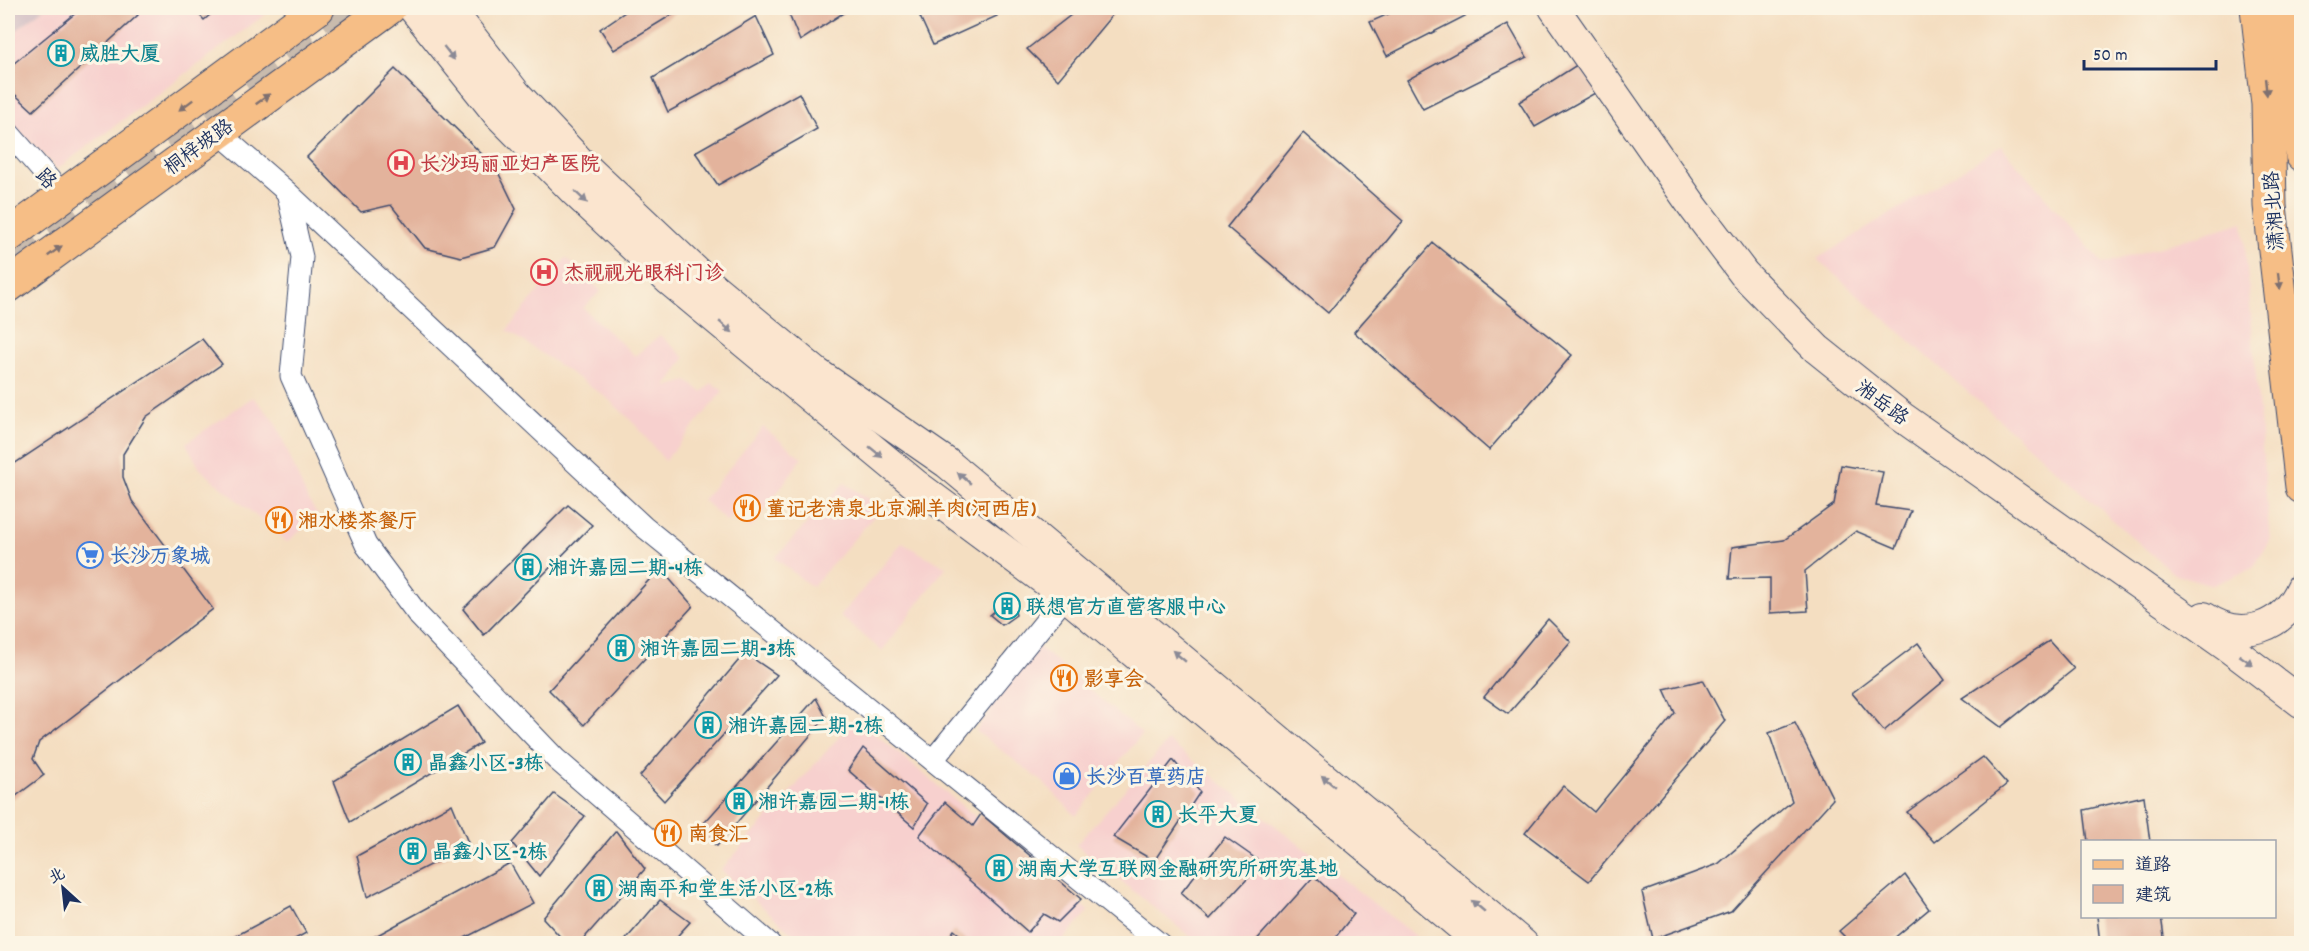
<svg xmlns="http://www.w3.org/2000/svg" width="2309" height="951" font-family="Dekko,'LXGW WenKai TC',sans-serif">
  <rect width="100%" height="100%" fill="#fcf5e5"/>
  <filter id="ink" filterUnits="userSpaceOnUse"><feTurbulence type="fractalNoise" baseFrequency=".0167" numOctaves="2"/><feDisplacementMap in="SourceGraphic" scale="12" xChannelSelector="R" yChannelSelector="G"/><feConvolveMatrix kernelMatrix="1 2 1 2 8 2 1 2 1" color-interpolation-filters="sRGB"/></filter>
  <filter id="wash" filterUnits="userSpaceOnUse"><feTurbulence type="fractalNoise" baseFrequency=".008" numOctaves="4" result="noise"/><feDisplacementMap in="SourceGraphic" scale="24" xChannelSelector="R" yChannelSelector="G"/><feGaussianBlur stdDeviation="1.35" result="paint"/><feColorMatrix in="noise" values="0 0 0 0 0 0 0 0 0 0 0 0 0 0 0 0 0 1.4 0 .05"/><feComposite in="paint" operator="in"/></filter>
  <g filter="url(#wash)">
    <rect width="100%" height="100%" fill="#f4dec1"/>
    <g fill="#f7d0ce">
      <path d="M44 8H274L57 169 8 119V37Z"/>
      <path d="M2001 146 2103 264 2243 222 2270 541 2253 568 2213 585 2174 574 1817 259Z"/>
      <path d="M566 258 601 291 583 308 635 356 660 335 685 358 666 387 687 381 702 392 712 383 723 391 665 461 632 421 606 397 507 330Z"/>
      <path d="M253 397 275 421 306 496 318 516 287 542 200 469 186 443Z"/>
      <path d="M763 427 802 458 751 529 735 514 727 522 703 500Z"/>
      <path d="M844 483 882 507 812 587 775 558Z"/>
      <path d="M902 543 946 567 882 651 840 616Z"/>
      <path d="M1033 642 1142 734 1076 816 1043 782 976 731Z"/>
      <path d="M856 718 1089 911 1060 943H803L721 870Z"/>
      <path d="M1168 741 1424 943H1198L1076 845Z"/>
    </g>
    <path fill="#d2bec4" d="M8 8H44L8 37Z"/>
    <g id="blocks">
      <g fill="#e3b39c">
        <path d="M82 8H129L138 15 33 111 8 88V68Z"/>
        <path d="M193 8H218L204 20Z"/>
        <path d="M631 8H683L614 50 600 29Z"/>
        <path d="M796 8H851L800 41 788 12Z"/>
        <path d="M916 8H993L997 16 933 45Z"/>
        <path d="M1080 8H1118L1058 80 1027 49Z"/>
        <path d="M1402 8H1466L1469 14 1387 56 1370 22Z"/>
        <path d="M756 16 774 55 668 112 653 78Z"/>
        <path d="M1508 24 1527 57 1423 109 1407 80Z"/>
        <path d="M1586 59 1604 88 1535 127 1519 102Z"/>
        <path d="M395 69 496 168 516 209 495 247 461 257 425 248 391 205 361 212 307 157Z"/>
        <path d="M799 93 817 129 718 185 695 152Z"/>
        <path d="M1303 133 1403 221 1328 313 1227 227Z"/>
        <path d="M1433 243 1572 355 1489 450 1354 332Z"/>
        <path d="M202 339 222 364 146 417 123 454V477L132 501 213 609 39 742 33 759 44 775 8 802V468Z"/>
        <path d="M1841 465 1883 472 1876 506 1911 511 1896 548 1856 531 1805 571 1808 611 1770 613V578L1729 579 1732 547 1784 540 1834 504Z"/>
        <path d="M568 505 592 525 484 635 463 609Z"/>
        <path d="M660 568 693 606 584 725 549 690Z"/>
        <path d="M1011 597 1016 615 1002 625 990 615Z"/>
        <path d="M1548 619 1571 642 1508 714 1484 697Z"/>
        <path d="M2049 641 2074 669 2001 727 1962 698Z"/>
        <path d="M1918 643 1945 680 1884 731 1852 693Z"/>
        <path d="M745 653 777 675 664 801 640 776Z"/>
        <path d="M1703 680 1725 721 1589 881 1525 833 1563 786 1594 812 1675 713 1664 689Z"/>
        <path d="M816 698 826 717 717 846 696 832Z"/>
        <path d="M458 706 481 743 350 822 334 781Z"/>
        <path d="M1795 723 1833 799 1731 911 1653 939 1642 892 1718 864 1792 801 1769 733Z"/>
        <path d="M863 748 927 804 914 827 848 770Z"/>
        <path d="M1983 757 2007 784 1934 842 1907 812Z"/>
        <path d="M1173 760 1200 792 1154 861 1113 837Z"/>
        <path d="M554 794 585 816 539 876 512 843Z"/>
        <path d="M2144 796 2150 842H2088L2084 810Z"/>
        <path d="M945 802 973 826 981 814 1081 899 1058 922 1044 914 1028 932 919 836Z"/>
        <path d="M452 804 469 845 367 897 357 856Z"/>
        <path d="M616 831 645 869 579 944H567L543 918Z"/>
        <path d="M1225 837 1262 863 1210 919 1181 893Z"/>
        <path d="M510 863 533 903 453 944H361Z"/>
        <path d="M1905 875 1929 909 1887 944H1852L1839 931Z"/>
        <path d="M1314 876 1354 914 1330 944H1253Z"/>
        <path d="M660 900 690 922 670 944H622Z"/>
        <path d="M291 906 306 933 286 944H221Z"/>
        <path d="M2097 916H2161L2165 944H2100Z"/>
        <path d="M954 930 971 944H944Z"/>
      </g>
    </g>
  </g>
  <g filter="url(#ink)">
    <use href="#blocks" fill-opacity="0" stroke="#3c496d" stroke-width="1.5"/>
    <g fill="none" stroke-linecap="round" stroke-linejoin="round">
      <path stroke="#c9bbad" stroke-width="33" stroke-dasharray="33 16" stroke-linecap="butt" d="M8 258 353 8"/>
      <defs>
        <g id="street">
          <path d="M8 132 64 196"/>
          <path d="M218 132 287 192 644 527 1160 944"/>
          <path d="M287 192 302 257 291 376 366 545 419 616 556 759 770 944"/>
          <path d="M933 760 1066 596"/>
        </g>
        <g id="secondary">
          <path d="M413 8 497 113 574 191 670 281 915 484 1066 596 1482 944"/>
          <path d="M449 8 516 94 581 163 707 282 817 373 947 463 1523 944"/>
          <path d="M1554 8 1694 208 1744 274 1817 349 1902 417 2232 650 2302 703"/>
          <path d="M2204 617C2242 643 2284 628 2302 587"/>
        </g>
        <g id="primary">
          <path d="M2257 8 2268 104 2270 206 2302 487"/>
          <path d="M2284 8 2302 155"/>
          <path d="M8 236 318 8"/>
          <path d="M8 286 389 8"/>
        </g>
      </defs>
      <use href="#street" stroke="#3c496d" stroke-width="23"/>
      <use href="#secondary" stroke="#3c496d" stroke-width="32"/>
      <use href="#primary" stroke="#3c496d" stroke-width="35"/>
      <use href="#street" stroke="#fff" stroke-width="21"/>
      <use href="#secondary" stroke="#fbe5cf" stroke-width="30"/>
      <use href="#primary" stroke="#f6be86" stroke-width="33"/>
    </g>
    <defs><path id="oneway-solid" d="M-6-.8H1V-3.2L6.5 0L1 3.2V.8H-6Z" transform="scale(1.5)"/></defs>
    <g fill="#8b8a96">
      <use href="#oneway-solid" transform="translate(449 53) rotate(52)"/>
      <use href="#oneway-solid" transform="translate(581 197) rotate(43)"/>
      <use href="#oneway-solid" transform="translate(726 327) rotate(40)"/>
      <use href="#oneway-solid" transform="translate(876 452) rotate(39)"/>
      <use href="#oneway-solid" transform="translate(964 478) rotate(-140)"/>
      <use href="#oneway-solid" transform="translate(1179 656) rotate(-140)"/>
      <use href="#oneway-solid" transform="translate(2246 660) rotate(36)"/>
      <use href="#oneway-solid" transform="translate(1328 781) rotate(-140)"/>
      <use href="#oneway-solid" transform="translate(1478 906) rotate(-140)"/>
    </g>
    <g fill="#7e6f70">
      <use href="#oneway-solid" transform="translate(2266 87) rotate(84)"/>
      <use href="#oneway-solid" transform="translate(263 99) rotate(-36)"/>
      <use href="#oneway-solid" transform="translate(186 105) rotate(143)"/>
      <use href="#oneway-solid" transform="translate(55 251) rotate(-36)"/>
      <use href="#oneway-solid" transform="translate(2279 281) rotate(83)"/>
    </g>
  </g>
  <defs>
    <symbol id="building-ring" viewBox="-11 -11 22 22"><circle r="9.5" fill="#fcf5e5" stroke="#0f9aa8" stroke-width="1.5"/><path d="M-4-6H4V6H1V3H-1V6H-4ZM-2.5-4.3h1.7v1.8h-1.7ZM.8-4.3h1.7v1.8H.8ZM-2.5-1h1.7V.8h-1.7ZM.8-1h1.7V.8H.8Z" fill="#0f9aa8"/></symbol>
    <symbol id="hospital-ring" viewBox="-11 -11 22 22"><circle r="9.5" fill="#fcf5e5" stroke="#e0444e" stroke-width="1.5"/><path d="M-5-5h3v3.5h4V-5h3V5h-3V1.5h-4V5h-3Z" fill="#e0444e"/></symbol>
    <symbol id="restaurant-ring" viewBox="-11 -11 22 22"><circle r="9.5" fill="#fcf5e5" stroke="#e8710a" stroke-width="1.5"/><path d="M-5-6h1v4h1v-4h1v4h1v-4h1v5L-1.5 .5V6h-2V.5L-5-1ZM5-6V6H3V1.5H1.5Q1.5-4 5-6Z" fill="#e8710a"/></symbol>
    <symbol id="supermarket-ring" viewBox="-11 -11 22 22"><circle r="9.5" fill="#fcf5e5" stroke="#3f7fe0" stroke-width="1.5"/><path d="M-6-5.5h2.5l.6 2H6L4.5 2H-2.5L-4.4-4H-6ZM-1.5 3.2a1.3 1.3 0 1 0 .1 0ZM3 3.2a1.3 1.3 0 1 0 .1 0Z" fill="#3f7fe0"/></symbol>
    <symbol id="shop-ring" viewBox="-11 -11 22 22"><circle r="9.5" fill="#fcf5e5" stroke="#3f7fe0" stroke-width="1.5"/><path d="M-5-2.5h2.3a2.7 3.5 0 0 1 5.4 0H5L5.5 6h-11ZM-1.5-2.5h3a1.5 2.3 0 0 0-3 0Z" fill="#3f7fe0"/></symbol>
  </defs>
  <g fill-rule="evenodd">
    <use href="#building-ring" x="46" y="38" width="30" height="30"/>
    <use href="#hospital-ring" x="386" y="148" width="30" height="30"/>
    <use href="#hospital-ring" x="529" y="257" width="30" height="30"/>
    <use href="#restaurant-ring" x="732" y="493" width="30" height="30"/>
    <use href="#restaurant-ring" x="264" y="505" width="30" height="30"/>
    <use href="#supermarket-ring" x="75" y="540" width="30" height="30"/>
    <use href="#building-ring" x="513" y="552" width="30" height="30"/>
    <use href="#building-ring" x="992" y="591" width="30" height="30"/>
    <use href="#building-ring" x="606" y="633" width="30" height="30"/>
    <use href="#restaurant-ring" x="1049" y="663" width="30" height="30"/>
    <use href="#building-ring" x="693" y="710" width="30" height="30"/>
    <use href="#building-ring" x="393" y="747" width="30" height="30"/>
    <use href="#shop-ring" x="1052" y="761" width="30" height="30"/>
    <use href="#building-ring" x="724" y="786" width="30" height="30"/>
    <use href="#building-ring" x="1143" y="799" width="30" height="30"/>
    <use href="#restaurant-ring" x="653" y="818" width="30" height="30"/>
    <use href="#building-ring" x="398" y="836" width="30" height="30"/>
    <use href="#building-ring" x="984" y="853" width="30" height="30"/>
    <use href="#building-ring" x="584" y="873" width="30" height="30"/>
  </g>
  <g text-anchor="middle" stroke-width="6" stroke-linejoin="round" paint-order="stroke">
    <g font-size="20" font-weight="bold" fill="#0d838f" stroke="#fcf5e5" text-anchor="start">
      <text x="80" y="60">威胜大厦</text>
      <text x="548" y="574">湘许嘉园二期-4栋</text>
      <text x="1026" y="613">联想官方直营客服中心</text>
      <text x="640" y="655">湘许嘉园二期-3栋</text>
      <text x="728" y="732">湘许嘉园二期-2栋</text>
      <text x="428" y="769">晶鑫小区-3栋</text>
      <text x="758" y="808">湘许嘉园二期-1栋</text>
      <text x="1178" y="821">长平大夏</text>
      <text x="432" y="858">晶鑫小区-2栋</text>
      <text x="1018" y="875">湖南大学互联网金融研究所研究基地</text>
      <text x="618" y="895">湖南平和堂生活小区-2栋</text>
    </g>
    <g font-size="20" fill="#1b2f5e" stroke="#fcf5e5">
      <text transform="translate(198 146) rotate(-36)" y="7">桐梓坡路</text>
      <text transform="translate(47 178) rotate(47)" y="7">路</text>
      <text transform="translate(2273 211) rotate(-94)" y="7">潇湘北路</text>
      <text transform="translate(1883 402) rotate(37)" y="7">湘岳路</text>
    </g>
    <g font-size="20" font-weight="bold" fill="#be3a42" stroke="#fcf5e5" text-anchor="start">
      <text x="420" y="170">长沙玛丽亚妇产医院</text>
      <text x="564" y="279">杰视视光眼科门诊</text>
    </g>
    <g font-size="20" font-weight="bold" fill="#c56008" stroke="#fcf5e5" text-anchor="start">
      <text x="766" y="515">董记老清泉北京涮羊肉(河西店)</text>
      <text x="298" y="527">湘水楼茶餐厅</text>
      <text x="1084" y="685">影享会</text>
      <text x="688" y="840">南食汇</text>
    </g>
    <g font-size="20" font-weight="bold" fill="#366cbe" stroke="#fcf5e5" text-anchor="start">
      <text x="110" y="562">长沙万象城</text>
      <text x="1086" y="783">长沙百草药店</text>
    </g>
  </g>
  <rect width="2309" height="951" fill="none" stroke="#fcf5e5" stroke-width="30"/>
  <rect x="2081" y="840" width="195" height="78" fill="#fcf5e5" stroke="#a2a6af" stroke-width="1.5"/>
  <rect x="2093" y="860" width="30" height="9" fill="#f6be86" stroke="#a2a6af" stroke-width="1.5"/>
  <text x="2135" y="870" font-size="18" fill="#1b2f5e">道路</text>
  <rect x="2093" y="885" width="30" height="18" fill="#e3b39c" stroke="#a2a6af" stroke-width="1.5"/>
  <text x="2135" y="900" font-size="18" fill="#1b2f5e">建筑</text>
  <g transform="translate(63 888) rotate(333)" stroke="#fcf5e5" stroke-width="4.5" paint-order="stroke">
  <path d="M0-4.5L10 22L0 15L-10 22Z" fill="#1b2f5e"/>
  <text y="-9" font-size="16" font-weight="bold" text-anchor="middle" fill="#1b2f5e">北</text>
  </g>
  <path d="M2084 60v9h132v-9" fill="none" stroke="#1b2f5e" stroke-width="3"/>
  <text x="2093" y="60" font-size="18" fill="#1b2f5e" stroke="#fcf5e5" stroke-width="4.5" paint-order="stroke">50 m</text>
</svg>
